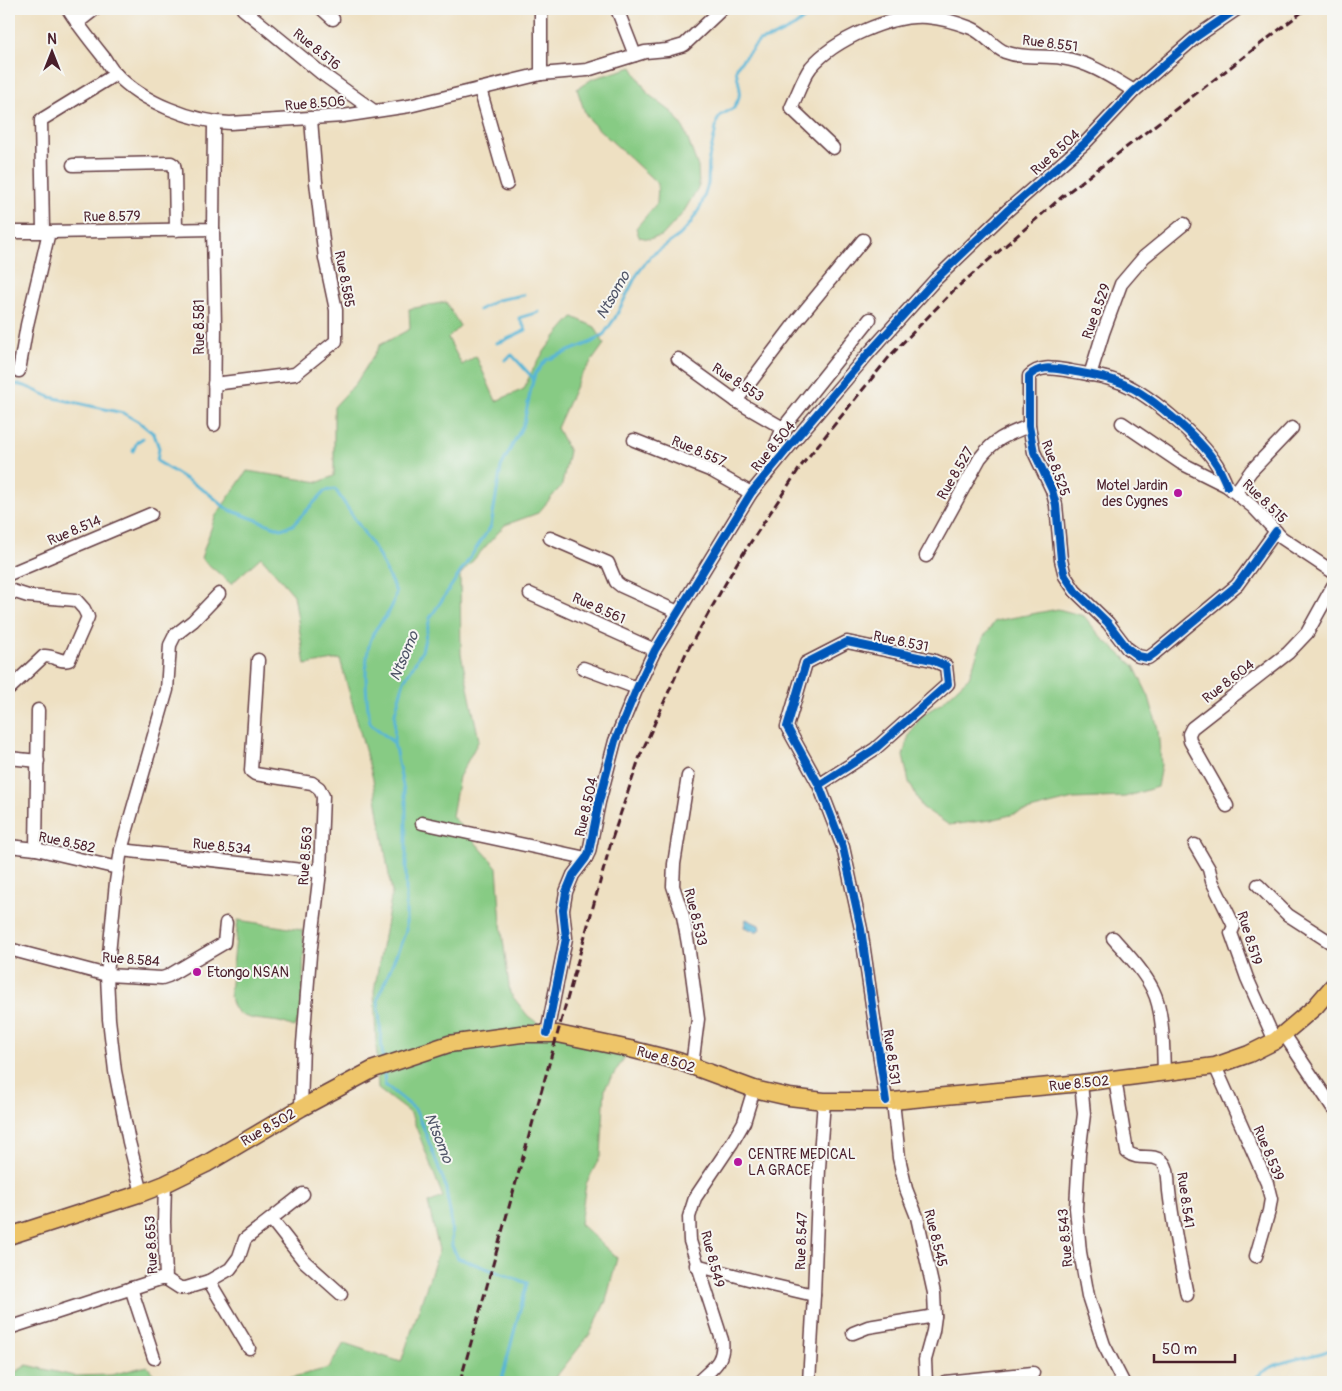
<svg xmlns="http://www.w3.org/2000/svg" width="1342" height="1391" font-family="Pangolin,sans-serif">
  <rect width="100%" height="100%" fill="#f6f6f2"/>
  <filter id="ink" filterUnits="userSpaceOnUse"><feTurbulence type="fractalNoise" baseFrequency=".02" numOctaves="2"/><feDisplacementMap in="SourceGraphic" scale="10" xChannelSelector="R" yChannelSelector="G"/><feConvolveMatrix kernelMatrix="1 2 1 2 8 2 1 2 1" color-interpolation-filters="sRGB"/></filter>
  <filter id="wash" filterUnits="userSpaceOnUse"><feTurbulence type="fractalNoise" baseFrequency=".0096" numOctaves="4" result="noise"/><feDisplacementMap in="SourceGraphic" scale="20" xChannelSelector="R" yChannelSelector="G"/><feGaussianBlur stdDeviation="1.12" result="paint"/><feColorMatrix in="noise" values="0 0 0 0 0 0 0 0 0 0 0 0 0 0 0 0 0 1.4 0 .05"/><feComposite in="paint" operator="in"/></filter>
  <g filter="url(#wash)">
    <rect width="100%" height="100%" fill="#eee0c2"/>
    <g fill="#87cb84" stroke="#687558">
      <path d="M632 67 648 94 673 113 684 129 698 167 699 186 683 213 662 236 649 239 639 237 636 228 657 203 658 184 591 122 585 113 577 89 592 79Z"/>
      <path d="M446 302 460 326 448 338 462 365 476 356 496 401 524 389C534 362 553 338 573 317L595 327 604 344 579 379 557 428 569 451 562 485 538 513 505 525 460 575 461 654 479 740 459 777 452 816 497 867 501 924 510 993 528 1016 551 1033 630 1049 605 1088 601 1155 586 1184 580 1224 617 1258 606 1301 590 1334 552 1382H249L289 1378 329 1368 344 1343 401 1362 439 1250 428 1203 443 1197 411 1114 378 1089 374 991 392 893 373 779 340 659 305 665 294 595 261 557 231 584 201 558 215 517 247 471 319 482 334 476V407L356 383 380 345 410 329 409 309Z"/>
      <path d="M1058 609 1084 616 1101 637 1134 666 1149 697 1158 729 1161 765 1157 787 1125 797 1073 799 991 820 949 825 922 807 909 782 903 756 909 735 922 715 940 704 969 677 983 638 995 621Z"/>
      <path d="M238 920 302 930 304 944 302 1016 294 1027C289 1025 284 1023 279 1022 256 1018 230 1022 230 992Z"/>
      <path d="M27 1365 74 1376 111 1375 147 1366 160 1382H11L14 1373Z"/>
    </g>
    <path fill="#58b5d6" stroke="#516a80" d="M746 919 759 925 760 929 756 932 744 927Z"/>
    <g fill="none" stroke-linecap="round" stroke-linejoin="round">
      <g stroke="#58b5d6" stroke-width="3">
        <path d="M479 310 497 300 524 295"/>
        <path d="M496 343 503 341 526 330 519 318 539 312"/>
        <path d="M505 360 512 355 533 378"/>
        <path d="M9 383 25 386 50 397 123 413 139 422 154 434 159 448 157 461 208 493 227 509 281 529 293 525 325 491 335 489 378 554 396 592C395 598 393 605 390 610 386 618 378 624 374 632 362 654 366 698 370 723L393 742"/>
        <path d="M133 451 137 442 143 438"/>
        <path d="M383 1061 378 999 406 931V801L394 743 395 713 404 681 422 651 430 618 491 526 501 467 524 423 531 388 535 374 546 360 592 342 604 334 615 318 636 276 646 262 652 255 680 235 690 224 701 206 708 184 709 158 715 133 717 121 721 115 734 108 739 97 740 89 736 70 738 65 759 41 773 37 795 26 816 9"/>
        <path d="M384 1072 385 1085 415 1109 424 1129 445 1184 451 1218 452 1246 458 1258 527 1283 502 1378 507 1382"/>
        <path d="M1252 1382C1273 1357 1305 1361 1333 1349"/>
      </g>
    </g>
  </g>
  <g filter="url(#ink)">
    <g fill="none" stroke-linecap="round" stroke-linejoin="round">
      <defs>
        <g id="minor">
          <path d="M68 9C78 25 90 40 102 55 107 61 110 69 116 74 142 102 193 122 230 123L343 116 409 106 541 74V9"/>
          <path d="M243 9 321 73 374 111"/>
          <path d="M322 9 333 19"/>
          <path d="M617 9 635 55"/>
          <path d="M77 23 95 9"/>
          <path d="M541 74 587 70 645 52 667 50 684 45 722 9"/>
          <path d="M480 89 507 184"/>
          <path d="M833 148 791 108C797 96 803 77 811 67 834 40 891 14 927 17 941 18 958 23 971 28 984 33 993 47 1005 52 1023 59 1044 55 1062 58 1089 62 1111 77 1134 91"/>
          <path d="M73 165 171 163 174 165 175 171 176 230"/>
          <path d="M213 229 215 326 214 425"/>
          <path d="M43 231 41 120 116 74"/>
          <path d="M9 232H49"/>
          <path d="M678 359 736 401 783 428"/>
          <path d="M19 371 27 325 49 232 213 229 214 123"/>
          <path d="M1090 375 1103 333 1121 284 1144 257 1184 224"/>
          <path d="M214 384 295 374 336 341V310L325 258 316 182 311 119"/>
          <path d="M736 401 798 319 863 240"/>
          <path d="M1122 423 1181 463 1227 486 1253 507 1282 538 1333 572"/>
          <path d="M634 440 712 471 751 493"/>
          <path d="M774 464 776 444 783 428 870 319"/>
          <path d="M1227 486C1224 479 1221 472 1217 465 1201 439 1146 390 1116 381 1102 376 1086 374 1071 371 1056 369 1041 364 1029 376V426L1034 452 1052 490 1056 505 1061 560 1065 576 1075 591 1108 623 1127 648 1138 656 1148 658 1155 653 1237 585 1276 531"/>
          <path d="M1236 492 1251 471 1292 428"/>
          <path d="M550 538 608 563 616 582 621 586 678 612"/>
          <path d="M926 556 980 458C996 438 1006 435 1029 426"/>
          <path d="M9 574 151 514"/>
          <path d="M9 590 28 596 76 600 84 609 88 617 69 660C61 663 53 655 44 656L9 689"/>
          <path d="M530 594 655 650"/>
          <path d="M258 660 251 771 255 774 312 783 319 788 323 796 320 872 310 955 303 1044 301 1108"/>
          <path d="M583 668 637 688"/>
          <path d="M9 758 38 761"/>
          <path d="M688 776 674 864 673 886 683 916 688 944 698 1019 692 1066"/>
          <path d="M819 785 875 749 948 684 946 666 932 660 847 642 806 663 787 727 819 785 843 847 861 929 886 1101"/>
          <path d="M1227 806 1190 741 1189 734 1192 728 1288 653 1307 633 1333 586"/>
          <path d="M422 823 586 858"/>
          <path d="M1195 845 1209 869 1212 881 1234 926 1231 933 1247 978 1275 1041"/>
          <path d="M9 846 36 849 118 868"/>
          <path d="M36 849 38 710"/>
          <path d="M121 850 320 872"/>
          <path d="M1258 885 1288 915 1333 944"/>
          <path d="M1113 938C1127 954 1143 970 1153 990 1164 1012 1163 1049 1164 1073"/>
          <path d="M9 949 107 975 162 978 168 976 224 943 226 923"/>
          <path d="M547 1033 566 938 563 910 566 892 573 875 586 858 589 852 599 802 615 741 637 688 655 650 751 493 798 436 867 355 936 279 1008 210 1085 143 1134 91 1196 37 1237 9"/>
          <path d="M1284 1034 1333 1108"/>
          <path d="M1215 1066 1267 1183 1271 1199 1269 1211 1256 1256"/>
          <path d="M1115 1079 1127 1152C1140 1162 1151 1152 1163 1162 1169 1168 1168 1183 1169 1191 1173 1226 1180 1260 1187 1295"/>
          <path d="M1081 1083 1084 1114 1079 1154 1076 1208 1080 1252 1088 1296 1104 1345 1123 1382"/>
          <path d="M893 1101 899 1158 906 1189 917 1217 934 1293 935 1316 933 1331 925 1360 926 1382"/>
          <path d="M165 1184 164 1222 166 1279 180 1288H186L209 1281 230 1269 239 1257 245 1239 303 1194"/>
          <path d="M142 1193 129 1142 115 1071 109 1019 107 975 116 882 121 850 167 690 170 645 175 635 193 621 219 594"/>
          <path d="M271 1219 304 1261 341 1294"/>
          <path d="M696 1265 771 1285 814 1295"/>
          <path d="M209 1281 249 1348"/>
          <path d="M131 1288 154 1358"/>
          <path d="M12 1327 160 1279H166"/>
          <path d="M853 1333 868 1327 935 1316"/>
          <path d="M698 1382C712 1368 725 1362 722 1340L690 1241 689 1217 695 1198 732 1143 744 1122 754 1089"/>
          <path d="M809 1382 814 1295 819 1168 824 1101"/>
          <path d="M945 1382 1033 1373"/>
        </g>
        <path id="major" d="M9 1236 142 1193 165 1184 206 1164 301 1108 374 1069 449 1044 521 1034H558L630 1049 678 1061 754 1089 789 1097 824 1101H893L1081 1083 1215 1066 1249 1054 1275 1041 1315 1007 1333 986"/>
      </defs>
      <use href="#minor" stroke="#633c42" stroke-width="15"/>
      <use href="#major" stroke="#633c42" stroke-width="19"/>
      <use href="#minor" stroke="#fff" stroke-width="12"/>
      <use href="#major" stroke="#eec569" stroke-width="16"/>
      <path stroke="#4a1f2b" stroke-width="3" stroke-dasharray="8 4" stroke-linecap="butt" d="M460 1382 612 839 640 756 686 653 737 563 801 466 890 356 954 290 1063 196 1306 9"/>
      <defs>
        <g id="cycleway">
          <path d="M1227 486C1224 479 1221 472 1217 465 1201 439 1146 390 1116 381 1102 376 1086 374 1071 371 1056 369 1041 364 1029 376V426L1034 452 1052 490 1056 505 1061 560 1065 576 1075 591 1108 623 1127 648 1138 656 1148 658 1155 653 1237 585 1276 531"/>
          <path d="M819 785 875 749 948 684 946 666 932 660 847 642 806 663 787 727 819 785 843 847 861 929 886 1101"/>
          <path d="M547 1033 566 938 563 910 566 892 573 875 586 858 589 852 599 802 615 741 637 688 655 650 751 493 798 436 867 355 936 279 1008 210 1085 143 1134 91 1196 37 1237 9"/>
        </g>
      </defs>
      <use href="#cycleway" stroke="#f6f6f2" stroke-width="11"/>
      <use href="#cycleway" stroke="#0057b8" stroke-width="8"/>
    </g>
  </g>
  <g fill="#b5179e" stroke="#f6f6f2" stroke-width="2">
    <circle cx="1178" cy="493" r="5"/>
    <circle cx="197" cy="972" r="5"/>
    <circle cx="738" cy="1162" r="5"/>
  </g>
  <g text-anchor="middle" stroke-width="4" stroke-linejoin="round" paint-order="stroke">
    <g font-size="14" fill="#4a1f2b" stroke="#f6f6f2">
      <text transform="translate(1050 43) rotate(7)" y="5">Rue 8.551</text>
      <text transform="translate(317 49) rotate(39)" y="5">Rue 8.516</text>
      <text transform="translate(315 103) rotate(-5)" y="5">Rue 8.506</text>
      <text transform="translate(1055 152) rotate(-42)" y="5">Rue 8.504</text>
      <text transform="translate(112 216) rotate(-1)" y="5">Rue 8.579</text>
      <text transform="translate(345 279) rotate(79)" y="5">Rue 8.585</text>
      <text transform="translate(1096 311) rotate(-70)" y="5">Rue 8.529</text>
      <text transform="translate(199 327) rotate(-90)" y="5">Rue 8.581</text>
      <text transform="translate(738 382) rotate(33)" y="5">Rue 8.553</text>
      <text transform="translate(773 446) rotate(-51)" y="5">Rue 8.504</text>
      <text transform="translate(699 451) rotate(23)" y="5">Rue 8.557</text>
      <text transform="translate(1056 468) rotate(70)" y="5">Rue 8.525</text>
      <text transform="translate(955 473) rotate(-60)" y="5">Rue 8.527</text>
      <text transform="translate(1265 501) rotate(44)" y="5">Rue 8.515</text>
      <text transform="translate(74 530) rotate(-23)" y="5">Rue 8.514</text>
      <text transform="translate(599 608) rotate(24)" y="5">Rue 8.561</text>
      <text transform="translate(901 641) rotate(12)" y="5">Rue 8.531</text>
      <text transform="translate(1228 681) rotate(-38)" y="5">Rue 8.604</text>
      <text transform="translate(586 807) rotate(-77)" y="5">Rue 8.504</text>
      <text transform="translate(67 842) rotate(12)" y="5">Rue 8.582</text>
      <text transform="translate(222 846) rotate(6)" y="5">Rue 8.534</text>
      <text transform="translate(305 856) rotate(-86)" y="5">Rue 8.563</text>
      <text transform="translate(696 917) rotate(76)" y="5">Rue 8.533</text>
      <text transform="translate(1250 938) rotate(73)" y="5">Rue 8.519</text>
      <text transform="translate(131 959) rotate(4)" y="5">Rue 8.584</text>
      <text transform="translate(892 1057) rotate(82)" y="5">Rue 8.531</text>
      <text transform="translate(666 1059) rotate(17)" y="5">Rue 8.502</text>
      <text transform="translate(1079 1083) rotate(-6)" y="5">Rue 8.502</text>
      <text transform="translate(268 1127) rotate(-30)" y="5">Rue 8.502</text>
      <text transform="translate(1269 1153) rotate(67)" y="5">Rue 8.539</text>
      <text transform="translate(1186 1200) rotate(82)" y="5">Rue 8.541</text>
      <text transform="translate(936 1238) rotate(76)" y="5">Rue 8.545</text>
      <text transform="translate(1065 1238) rotate(-95)" y="5">Rue 8.543</text>
      <text transform="translate(801 1241) rotate(-88)" y="5">Rue 8.547</text>
      <text transform="translate(151 1245) rotate(-93)" y="5">Rue 8.653</text>
      <text transform="translate(713 1259) rotate(75)" y="5">Rue 8.549</text>
    </g>
    <g font-size="14" fill="#4a1f2b" stroke="#f6f6f2" text-anchor="start">
      <text x="1168" y="490" text-anchor="end">Motel Jardin<tspan x="1168" dy="16">des Cygnes</tspan></text>
      <text x="207" y="977">Etongo NSAN</text>
      <text x="748" y="1159">CENTRE MEDICAL<tspan x="748" dy="16">LA GRACE</tspan></text>
    </g>
    <g font-size="15" font-style="italic" fill="#4f5467" stroke="#f6f6f2">
      <text transform="translate(613 295) rotate(-60)" y="5">Ntsomo</text>
      <text transform="translate(404 656) rotate(-67)" y="5">Ntsomo</text>
      <text transform="translate(439 1138) rotate(68)" y="5">Ntsomo</text>
    </g>
  </g>
  <rect width="1342" height="1391" fill="none" stroke="#f6f6f2" stroke-width="30"/>
  <g transform="translate(52 52)" stroke="#f6f6f2" stroke-width="4" paint-order="stroke">
  <path d="M0-4L9 19L0 12L-9 19Z" fill="#4a1f2b"/>
  <text y="-8" font-size="14" font-weight="bold" text-anchor="middle" fill="#4a1f2b">N</text>
  </g>
  <path d="M1154 1354v8h81v-8" fill="none" stroke="#4a1f2b" stroke-width="2.5"/>
  <text x="1162" y="1354" font-size="15" fill="#4a1f2b" stroke="#f6f6f2" stroke-width="4" paint-order="stroke">50 m</text>
</svg>
